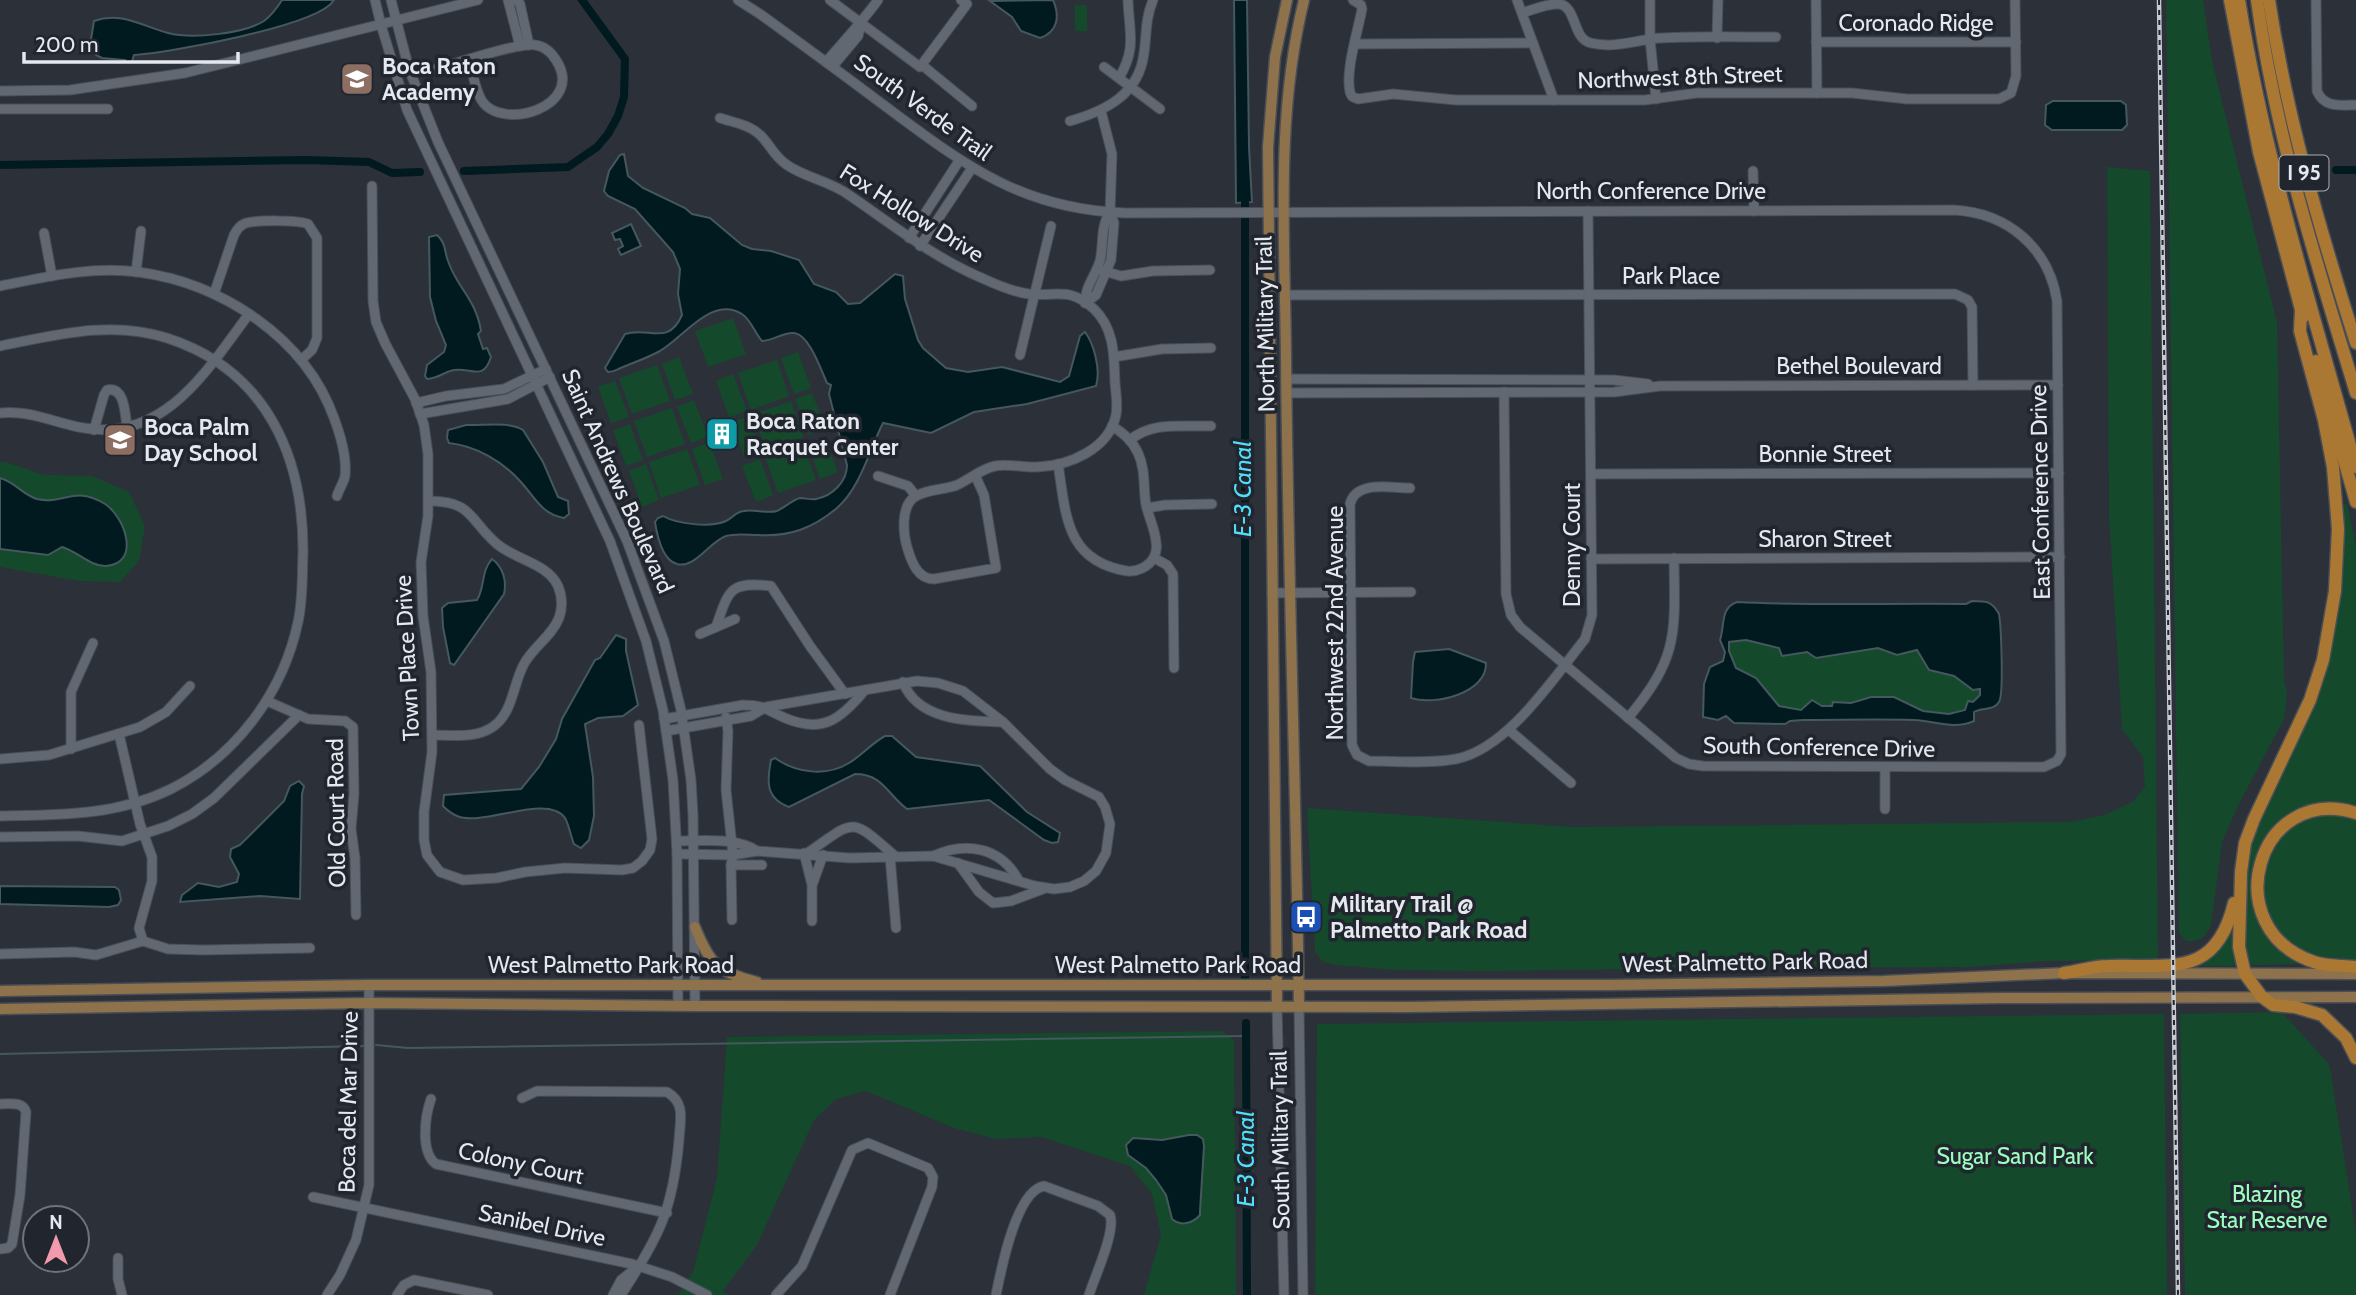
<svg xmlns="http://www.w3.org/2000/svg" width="2356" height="1295" font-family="Cabin,sans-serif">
  <rect width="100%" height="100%" fill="#2b3039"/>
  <g fill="#15492c">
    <path d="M2166 0H2203L2212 61 2277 323 2284 681 2287 693 2284 719 2239 804 2222 842 2211 925C2205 938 2200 942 2186 941L2179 933Z"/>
    <rect x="1075" y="5" width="12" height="26"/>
    <path d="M2107 167 2150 171 2158 960 2046 961 1970 967 1704 968 1485 971 1397 970 1337 965 1323 962 1315 952 1307 808 1572 827 2071 822 2105 815 2134 801 2145 786 2143 757 2122 729 2109 515Z"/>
    <path d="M733 318 746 354 708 367 695 331Z"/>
    <path d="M798 352 811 388 794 394 781 358Z"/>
    <path d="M679 357 693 394 675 400 662 364Z"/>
    <path d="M777 360 789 396 751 410 738 373Z"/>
    <path d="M657 365 670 401 632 414 619 378Z"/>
    <path d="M733 374 747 411 729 417 716 381Z"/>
    <path d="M615 381 629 417 611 423 598 387Z"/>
    <path d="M812 393 826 429 809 435 795 399Z"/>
    <path d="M694 400 708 437 691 443 677 407Z"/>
    <path d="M791 401 804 437 766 450 753 414Z"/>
    <path d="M672 408 685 444 647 457 634 421Z"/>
    <path d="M748 416 762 452 745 459 731 423Z"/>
    <path d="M630 424 643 460 626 466 613 430Z"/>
    <path d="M824 436 838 472 820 479 807 443Z"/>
    <path d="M709 442 723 479 705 485 692 449Z"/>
    <path d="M803 444 816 480 778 493 765 457Z"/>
    <path d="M687 449 700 485 661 498 649 462Z"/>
    <path d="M760 459 773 495 756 502 742 466Z"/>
    <path d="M6 462 44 475 92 476 129 492 145 526 139 561 120 582 80 581 0 567V463Z"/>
    <path d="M646 464 659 500 642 507 629 471Z"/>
    <path d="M2341 504H2347L2356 545V809L2325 805 2266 840 2260 850 2253 876V893L2260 921 2276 946 2301 964 2252 965 2244 944 2248 851 2332 641 2338 608Z"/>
    <path d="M1746 640 1779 648 1782 656 1807 652 1816 658 1878 648 1897 655 1917 650 1929 670 1954 676 1973 690 1980 689V695L1965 710 1949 714 1923 711 1894 697H1871L1851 703 1834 702 1833 706 1801 710 1779 706 1756 678 1736 668 1729 651V641Z"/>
    <path d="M2321 815 2356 818V964L2336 963 2302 954 2271 926 2261 880 2274 843 2298 822Z"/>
    <path d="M2232 931 2235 966H2195L2216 953Z"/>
    <path d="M2282 1012 2328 1063 2331 1074 2356 1233V1295H2185L2180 1014Z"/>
    <path d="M2164 1014 2167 1295H1315L1317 1024Z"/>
    <path d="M1222 1031 1234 1040 1236 1295H1144L1161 1235 1152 1194 1130 1166 1041 1137 996 1139 954 1128 866 1091 836 1099 814 1120 757 1245 723 1291 727 1295H678L693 1272 717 1178 727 1037Z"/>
  </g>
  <g fill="#001a20" stroke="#45585e" stroke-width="2" fill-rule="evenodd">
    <path d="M282 0H334C319 26 167 53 134 55L132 62H124L125 60 102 58 96 55 91 39 94 21C121 11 142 26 168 33 192 39 243 34 264 21 272 15 277 8 282 0Z"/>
    <path d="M1053 0C1060 16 1058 32 1040 38L1021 31 1012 17 990 1Z"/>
    <path d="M1234 0H1247L1249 147 1252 202 1236 203Z"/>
    <path d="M2053 101H2121L2126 105 2127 125 2122 130H2052L2045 125 2046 105Z"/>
    <path d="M624 154 628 176 643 188 685 208 692 214 710 218 742 245 752 249 771 251 799 260 814 284 836 292 848 304 860 303 895 274 903 276 905 299 918 340 923 348 946 368 968 372 1002 367 1060 382 1069 376 1080 336 1085 332C1094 344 1101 370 1096 386L1027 404 974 412 931 433 883 423C869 450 861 487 837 508 813 528 790 537 758 535 748 535 736 533 726 536 710 541 695 569 677 564 662 560 657 535 655 522L658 518 663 516C677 524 710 528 726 521 734 517 735 512 744 511 754 509 768 514 777 511 784 508 794 499 800 498 805 498 811 500 816 499 832 496 847 482 847 465L829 394 831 385 827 383C821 370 809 334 794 333 783 332 773 341 762 341 755 333 751 320 742 314 711 294 681 341 658 352 647 358 635 362 623 367 617 369 615 372 608 372L605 368 625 334C648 326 668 347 682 315L678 294 680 269 673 252 635 209 608 196 604 191 609 171 620 155Z"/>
    <path d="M631 224 641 246 621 255 618 249 623 246 620 239 615 240 612 233Z"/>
    <path d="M437 235C446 243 444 250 448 261 457 288 476 299 481 331L478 334 483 349 487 348 491 357C483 382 471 367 454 370 443 372 440 378 427 379L425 376 427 365 444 352 446 345 436 321 430 297 429 237Z"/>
    <path d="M466 425C483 426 508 421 523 430L543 462 558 497 568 501 569 514 564 518C541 514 535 497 520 481 502 461 476 446 449 443L447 438 448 430Z"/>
    <path d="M0 478C15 482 23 495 37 499 64 505 75 485 105 504 124 516 142 563 106 566 91 567 77 551 62 547L48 555 0 549Z"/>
    <path d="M492 559C503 567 507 581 504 594L454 665 450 663 443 627 442 608 448 603 477 600C485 587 481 571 492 559Z"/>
    <path d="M1972 601C1986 601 1992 601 1999 614 2001 625 2004 694 1999 702 1994 711 1982 707 1974 712V721C1954 730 1935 721 1914 720 1877 719 1840 720 1803 720L1790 721 1785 724 1734 723 1726 716 1718 720 1703 717 1704 684 1710 667 1723 661 1725 652 1720 640C1725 625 1720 608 1737 602 1813 606 1889 603 1966 604ZM1746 640 1779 648 1782 656 1807 652 1816 658 1878 648 1897 655 1917 650 1929 670 1954 676 1973 690 1980 689V695L1973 702 1968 701 1965 710 1949 714 1923 711 1894 697H1871L1851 703 1833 702 1832 706H1822L1812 700 1801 710 1779 706 1756 678 1736 668 1729 651V642Z"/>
    <path d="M616 635 626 639V651L638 705 623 716 598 718 585 724 593 777 594 816 589 840 581 848 574 844C571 837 569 825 565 818 547 793 483 827 457 816 452 814 447 810 443 806L444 795 521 789 539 767 556 739 562 719 595 660 600 658Z"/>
    <path d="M1449 649 1486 663C1487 693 1435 706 1411 698L1413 662 1415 652Z"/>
    <path d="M885 736H892L916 757 980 766 1027 812 1060 833 1058 842 1052 843 1044 840 989 800 907 809C887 794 883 774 855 774L789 807C765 798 767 781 771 760L775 758C796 773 826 777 849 763 862 755 872 743 885 736Z"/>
    <path d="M299 781 304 786 302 794 300 899 260 896 180 902 182 895 198 883 219 887 237 882 239 874 230 857 231 849 240 845 284 801 290 786Z"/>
    <path d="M0 886 115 887 119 890 121 900 118 905 109 907 0 904Z"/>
    <path d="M1189 1135H1197L1203 1139 1204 1146 1200 1211V1215C1193 1223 1181 1227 1172 1219L1166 1195 1156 1180 1146 1168 1128 1155 1126 1145 1133 1138 1162 1140Z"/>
  </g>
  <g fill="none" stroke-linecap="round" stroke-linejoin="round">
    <g stroke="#45585e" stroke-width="2">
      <path d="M376 1045 408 1048 1246 1036"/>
      <path d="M0 1054 364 1046"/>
    </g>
    <g stroke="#001a20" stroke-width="8">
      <path d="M0 165 306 160 369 162 392 173 420 172"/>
      <path d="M2336 170H2356"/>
      <path d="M464 171 568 167 597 147 608 134 618 116 624 97 625 59 582 0"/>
      <path d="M1245 194V978"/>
      <path d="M1246 1023 1247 1295"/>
    </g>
    <defs>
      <g id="minor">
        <path d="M375 0 381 25 407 110 610 541 646 641 663 710 673 780 677 854 678 1006"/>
        <path d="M391 0 409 69 438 142 627 541 664 641 681 710 691 780 693 815 695 1006"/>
        <path d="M508 0 520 46"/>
        <path d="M516 0 520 4 529 45"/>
        <path d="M738 0 760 14C800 43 841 73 881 103 962 163 1019 209 1125 213L1954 210C2008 213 2049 248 2057 301L2061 754 2057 761 2044 767 1703 766 1689 764 1676 758 1520 627 1511 615 1506 594 1504 392"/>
        <path d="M830 0 920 67 967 4 961 0"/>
        <path d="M1353 0 1361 5 1362 9C1358 31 1345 71 1350 92 1352 98 1353 97 1358 99L1393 94 1456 100H1645L1697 93H1852L1907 99H1999L2011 93 2016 76 2015 0"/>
        <path d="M1517 0 1554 100"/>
        <path d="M1650 0V39L1656 99"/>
        <path d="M1816 0 1817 93"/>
        <path d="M2316 0 2317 91C2324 108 2340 105 2356 105"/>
        <path d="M1522 13C1532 10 1548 3 1559 4 1577 6 1572 39 1591 43 1615 49 1639 39 1661 38 1699 36 1738 37 1776 37"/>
        <path d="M1717 38 1718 0"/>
        <path d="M1816 42H2016"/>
        <path d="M1356 44 1533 43"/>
        <path d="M826 62C844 41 862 22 878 0"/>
        <path d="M922 65 972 106"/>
        <path d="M833 66 858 36 861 25"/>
        <path d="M1104 67 1160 109"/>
        <path d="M436 69C458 63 515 43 535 45 544 46 551 52 556 60 586 106 503 132 482 101 475 90 473 73 469 60"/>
        <path d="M1119 78C1137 48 1129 32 1128 0"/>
        <path d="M0 91 70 90 185 73 478 0"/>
        <path d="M0 109H108"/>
        <path d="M720 118C735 123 752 125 763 138 772 148 774 156 787 165 806 178 830 181 849 195 893 225 934 258 984 279 997 285 1014 292 1029 294 1056 297 1069 286 1094 309 1115 329 1114 357 1115 383 1116 394 1118 405 1116 415 1109 449 1069 466 1037 467 1023 468 1009 463 995 466 981 469 970 479 957 485 944 490 928 489 916 496 900 505 903 535 908 550 912 563 918 579 934 579L996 568 984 495 975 475"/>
        <path d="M1070 121C1105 111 1139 95 1144 53 1147 32 1145 20 1153 0"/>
        <path d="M1753 171 1754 211"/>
        <path d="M372 186 373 301 376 322 385 343 415 399 424 425 428 454V516L421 562 423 616 431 672 432 752 424 812V840L427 855 440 872 463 880 497 878 525 872 565 868 622 870 633 868 642 861 650 850 652 839 639 725"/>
        <path d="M44 233 52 276"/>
        <path d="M909 238 959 161"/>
        <path d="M920 246 972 168"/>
        <path d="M1097 269 1121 276 1153 271 1210 270"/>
        <path d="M136 272 141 231"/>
        <path d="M0 286C46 277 91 266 138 272 221 283 305 337 334 418 340 434 347 458 345 476 344 482 339 489 337 496"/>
        <path d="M214 294 234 235C237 229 240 225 246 223 258 220 298 220 308 224L317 238V338L312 350 301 360"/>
        <path d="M1286 295 1955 294 1968 300 1972 307 1973 385"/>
        <path d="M1085 303 1096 295 1111 260 1114 223 1110 212 1112 154 1101 111"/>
        <path d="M1085 303C1085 286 1095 277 1100 261 1104 244 1100 227 1110 212"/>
        <path d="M0 346C56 335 111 320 167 338 266 370 304 456 303 554 302 577 303 600 298 622 283 693 236 756 171 789 116 816 59 815 0 816"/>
        <path d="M1020 355 1051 226"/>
        <path d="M1114 357 1162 349 1211 348"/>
        <path d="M1286 379 1614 380 1648 384"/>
        <path d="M1286 393 1614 392 1660 386 2058 385"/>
        <path d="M416 403 446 396 504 389 546 369"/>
        <path d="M0 413C33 410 53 423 84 428 165 442 207 370 249 314"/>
        <path d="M420 414 508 399 550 377"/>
        <path d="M94 430 104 395 107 390C125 386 125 414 127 427"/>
        <path d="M1130 440C1153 421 1182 427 1211 426"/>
        <path d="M1058 464C1066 514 1065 561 1127 571 1137 572 1149 567 1154 557 1156 553 1157 547 1156 542 1155 529 1149 518 1146 505 1143 488 1146 470 1138 453 1132 440 1123 433 1112 426"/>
        <path d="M1591 474 2059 473"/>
        <path d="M878 476 908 486 916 496"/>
        <path d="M1410 488C1391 488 1356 480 1350 504L1352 745 1357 755 1369 761C1397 761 1428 764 1456 759 1507 749 1553 679 1585 639L1592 615 1588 211"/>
        <path d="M429 501C473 501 469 520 497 544 516 560 547 563 558 586 562 596 563 607 559 618 552 636 533 647 524 664 513 684 513 712 494 726 477 739 452 735 432 735"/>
        <path d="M1147 508 1165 505 1212 504"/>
        <path d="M1154 558 1167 565 1173 574 1174 668"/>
        <path d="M1591 559 2060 557"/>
        <path d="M1272 593 1411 592"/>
        <path d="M716 627C729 590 729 581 771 586L810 646 845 694"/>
        <path d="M700 634 735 619"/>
        <path d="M903 682C918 721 968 721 1003 722"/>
        <path d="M267 701 308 719 345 721 353 727 354 794 351 829 355 858 356 915"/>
        <path d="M726 717 728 731 726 790 733 855 731 865 732 920"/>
        <path d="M1628 718C1679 657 1675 634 1674 558"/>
        <path d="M664 719 743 705C765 705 766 710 785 718 823 734 841 719 865 690"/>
        <path d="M1509 730 1571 783"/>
        <path d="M666 731 751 716 766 707 917 681 938 683 963 691 1003 722 1050 769 1065 780 1099 797 1105 807 1110 824 1106 853 1096 871 1084 881 1070 887 1054 889 1035 886 933 856 850 858 757 851 733 855 677 854"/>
        <path d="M119 734 140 824 152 857V881L139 928 143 941"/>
        <path d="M71 749V692L93 643"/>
        <path d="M0 759 49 755 140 727 166 712 190 686"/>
        <path d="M1885 767V809"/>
        <path d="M0 837 78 836 122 841 168 826 192 814 214 798 299 715"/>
        <path d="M677 841C701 841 737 837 757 851"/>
        <path d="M804 853 812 885V921"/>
        <path d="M806 854C856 820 848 815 895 856"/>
        <path d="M890 856 896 928"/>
        <path d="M933 856C966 841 1001 847 1019 881"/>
        <path d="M958 863 979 892 993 903 1011 901 1043 889"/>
        <path d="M731 865H762"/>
        <path d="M813 883 823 855"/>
        <path d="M0 954 74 952 96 955 143 941 168 949 203 950 310 948"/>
        <path d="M1277 1007 1284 1295"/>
        <path d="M1299 1007 1303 1295"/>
        <path d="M522 1098 537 1091 667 1092C686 1103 680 1120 679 1140 673 1210 659 1237 621 1295"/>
        <path d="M431 1099C425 1116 420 1152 436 1164L667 1213"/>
        <path d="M0 1104C10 1104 23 1101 26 1112L20 1195 12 1244 8 1248 0 1249"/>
        <path d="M313 1197 632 1264 672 1277 707 1295"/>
        <path d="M118 1258V1279L122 1295"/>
        <path d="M327 1295 340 1275 356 1240 369 1185V985"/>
        <path d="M397 1295 404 1285 414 1280 488 1295"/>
        <path d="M613 1295 621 1280 635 1269"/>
        <path d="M776 1295 802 1266 852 1150 868 1143 928 1168 933 1177 932 1187 890 1295"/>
        <path d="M996 1295C1001 1270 1016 1191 1044 1186L1098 1206 1110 1215C1116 1231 1095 1276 1089 1295"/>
      </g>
      <g id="major">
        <path d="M695 927C710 965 718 972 757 982"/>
        <path d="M0 991 369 985H1609L1883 981 2064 973 2356 974"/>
        <path d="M1277 1007 1268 147 1275 57 1287 0"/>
        <path d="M1299 1007C1296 790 1288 574 1286 357 1285 238 1275 117 1304 0"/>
        <path d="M0 1009 369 1003 695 1006 1410 1007 2001 998 2356 997"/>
      </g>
      <g id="highway">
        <path d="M2230 0 2259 152 2303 317"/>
        <path d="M2239 0C2265 159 2313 312 2356 467"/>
        <path d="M2257 0C2275 134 2317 264 2356 393"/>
        <path d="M2269 0C2287 118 2320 230 2356 343"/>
        <path d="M2301 310 2300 331 2324 420 2333 467 2338 529 2335 591 2323 660 2310 700 2254 819 2245 843 2241 872 2239 947 2245 974 2262 997 2273 1005 2295 1007 2322 1015 2346 1038 2356 1058"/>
        <path d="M2316 361 2356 502"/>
        <path d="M2356 813C2257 782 2215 929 2314 962 2328 967 2342 965 2356 967"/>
        <path d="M2064 973C2079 971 2093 966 2108 966 2170 964 2216 979 2234 903"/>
      </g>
    </defs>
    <use href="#minor" stroke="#4a4e56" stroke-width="11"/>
    <use href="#major" stroke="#4a4e56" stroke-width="13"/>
    <use href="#highway" stroke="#4a4e56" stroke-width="15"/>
    <use href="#minor" stroke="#626872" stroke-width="9"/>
    <use href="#major" stroke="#8d724c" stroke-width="10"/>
    <use href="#highway" stroke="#aa7832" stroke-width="12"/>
    <defs>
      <path id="rail" d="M2159 0 2178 1295"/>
    </defs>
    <use href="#rail" stroke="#c8cbd1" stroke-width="4.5"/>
    <use href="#rail" stroke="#21262e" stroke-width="2" stroke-dasharray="5" stroke-linecap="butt"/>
  </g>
  <defs>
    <symbol id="school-square" viewBox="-11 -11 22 22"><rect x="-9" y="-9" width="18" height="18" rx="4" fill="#8d6e63" stroke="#21262e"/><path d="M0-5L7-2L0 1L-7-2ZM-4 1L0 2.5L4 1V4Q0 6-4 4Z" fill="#fff"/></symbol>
    <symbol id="building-square" viewBox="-11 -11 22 22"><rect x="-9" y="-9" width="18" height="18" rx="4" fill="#0f9aa8" stroke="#21262e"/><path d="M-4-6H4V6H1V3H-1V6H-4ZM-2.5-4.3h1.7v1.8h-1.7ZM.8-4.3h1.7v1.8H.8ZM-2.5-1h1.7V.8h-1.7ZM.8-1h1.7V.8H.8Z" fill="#fff"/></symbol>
    <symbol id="bus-square" viewBox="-11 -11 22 22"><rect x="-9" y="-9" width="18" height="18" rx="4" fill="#1a4fb4" stroke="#21262e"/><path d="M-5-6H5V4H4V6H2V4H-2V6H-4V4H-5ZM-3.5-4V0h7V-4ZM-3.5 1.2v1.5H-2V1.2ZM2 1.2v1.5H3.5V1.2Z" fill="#fff"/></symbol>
  </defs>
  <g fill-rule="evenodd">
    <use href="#school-square" x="338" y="60" width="38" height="38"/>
    <use href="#building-square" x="703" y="415" width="38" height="38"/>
    <use href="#school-square" x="101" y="421" width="38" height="38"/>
    <use href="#bus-square" x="1287" y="898" width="38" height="38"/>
  </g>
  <g text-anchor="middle" stroke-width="7" stroke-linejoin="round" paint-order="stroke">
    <rect fill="#21262e" stroke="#aaaeb4" stroke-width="2" x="2279.5" y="155.5" width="49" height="35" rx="5"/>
    <g font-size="21" font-weight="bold" fill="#e5e8ee">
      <text x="2304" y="180">I 95</text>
    </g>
    <g font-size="23" fill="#e5e8ee" stroke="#21262e">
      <text x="1916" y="31">Coronado Ridge</text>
      <text transform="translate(1680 77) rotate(-2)" y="8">Northwest 8th Street</text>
      <text transform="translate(923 107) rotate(36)" y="8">South Verde Trail</text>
      <text x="1651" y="199">North Conference Drive</text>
      <text transform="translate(912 213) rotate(32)" y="8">Fox Hollow Drive</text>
      <text x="1671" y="284">Park Place</text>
      <text transform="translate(1265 324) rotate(-91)" y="8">North Military Trail</text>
      <text x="1859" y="374">Bethel Boulevard</text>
      <text x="1825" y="462">Bonnie Street</text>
      <text transform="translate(618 481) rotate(66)" y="8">Saint Andrews Boulevard</text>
      <text transform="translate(2040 492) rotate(-91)" y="8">East Conference Drive</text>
      <text x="1825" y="547">Sharon Street</text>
      <text transform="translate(1572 545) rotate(-90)" y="8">Denny Court</text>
      <text transform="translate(1335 623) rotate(-90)" y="8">Northwest 22nd Avenue</text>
      <text transform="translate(407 658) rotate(-93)" y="8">Town Place Drive</text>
      <text transform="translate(1819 747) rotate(1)" y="8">South Conference Drive</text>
      <text transform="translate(336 813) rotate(-91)" y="8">Old Court Road</text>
      <text transform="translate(1745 962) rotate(-1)" y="8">West Palmetto Park Road</text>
      <text x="611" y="973">West Palmetto Park Road</text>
      <text x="1178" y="973">West Palmetto Park Road</text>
      <text transform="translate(348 1102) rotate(-89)" y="8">Boca del Mar Drive</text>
      <text transform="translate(1280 1140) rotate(-91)" y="8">South Military Trail</text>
      <text transform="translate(521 1163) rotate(12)" y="8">Colony Court</text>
      <text transform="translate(542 1225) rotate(12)" y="8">Sanibel Drive</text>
    </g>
    <g font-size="23" font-weight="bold" fill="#e5e8ee" stroke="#21262e" text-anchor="start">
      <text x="382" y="74">Boca Raton<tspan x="382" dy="26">Academy</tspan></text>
      <text x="746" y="429">Boca Raton<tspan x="746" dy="26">Racquet Center</tspan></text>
      <text x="144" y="435">Boca Palm<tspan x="144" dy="26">Day School</tspan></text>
      <text x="1330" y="912">Military Trail @<tspan x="1330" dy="26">Palmetto Park Road</tspan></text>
    </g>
    <g font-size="23" fill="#9dfdbf" stroke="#21262e">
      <text x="2015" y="1164">Sugar Sand Park</text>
      <text x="2267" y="1202">Blazing<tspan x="2267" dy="26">Star Reserve</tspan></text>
    </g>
    <g font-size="24" font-style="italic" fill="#51defa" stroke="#21262e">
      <text transform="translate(1243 489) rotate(-90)" y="8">E-3 Canal</text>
      <text transform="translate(1246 1159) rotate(-90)" y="8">E-3 Canal</text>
    </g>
  </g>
  <g transform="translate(56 1239)"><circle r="33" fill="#21262e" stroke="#6f747b" stroke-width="2"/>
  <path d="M0-5L12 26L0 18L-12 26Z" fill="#f29aae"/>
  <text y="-10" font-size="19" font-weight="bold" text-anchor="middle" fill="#e5e8ee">N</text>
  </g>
  <path d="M24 52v10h214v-10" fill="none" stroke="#e5e8ee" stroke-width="3.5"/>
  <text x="35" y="52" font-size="21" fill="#e5e8ee" stroke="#21262e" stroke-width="5" paint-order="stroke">200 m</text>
</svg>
